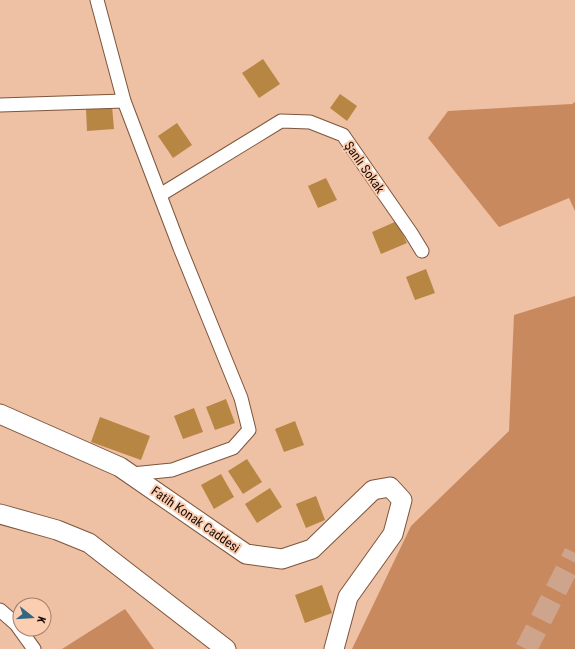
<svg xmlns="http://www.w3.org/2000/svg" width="575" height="649" font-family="'Roboto Condensed',sans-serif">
  <rect width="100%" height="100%" fill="#eec0a4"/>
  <g fill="#c9895f">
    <path d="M575 102V211L569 198 499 227 428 138 448 111 572 104Z"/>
    <path d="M575 296V649H352L411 526 509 431 514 315Z"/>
    <path d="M125 609 154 649H62Z"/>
  </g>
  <g fill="#b78642">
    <path d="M263 59 280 84 259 98 242 73Z"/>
    <path d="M340 94 357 106 347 121 330 108Z"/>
    <path d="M112 106 114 129 87 131 86 108Z"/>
    <path d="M177 123 192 145 173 158 158 136Z"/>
    <path d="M326 178 337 200 318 208 308 186Z"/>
    <path d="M397 221 407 243 381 254 372 232Z"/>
    <path d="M426 269 435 293 415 300 406 277Z"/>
    <path d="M226 399 235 423 215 430 206 407Z"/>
    <path d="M194 408 203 432 183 439 174 416Z"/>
    <path d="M100 417 150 436 141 460 91 442Z"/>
    <path d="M295 421 304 445 284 452 275 429Z"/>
    <path d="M247 459 262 482 243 494 228 471Z"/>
    <path d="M221 474 234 497 214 509 201 485Z"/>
    <path d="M270 488 282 507 257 523 245 504Z"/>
    <path d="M316 496 325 520 306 528 296 504Z"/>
    <path d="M322 585 332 613 305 623 295 595Z"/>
  </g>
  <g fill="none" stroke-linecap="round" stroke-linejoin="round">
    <path stroke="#cea58c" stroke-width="22" stroke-dasharray="22 11" stroke-linecap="butt" d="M526 649 575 553"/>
    <defs>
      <g id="street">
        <path d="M97 0 124 101 180 248 241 398 249 430 233 448 172 470 132 474"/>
        <path d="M0 105 124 101"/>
        <path d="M160 195 281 121 310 122 343 135 411 233 422 251"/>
        <path d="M0 610 16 624 34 649"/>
      </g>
      <g id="secondary">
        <path d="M0 414 120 467 246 554 282 559 312 549 373 490 390 487 402 500 393 534 348 597 334 649"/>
        <path d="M0 514 57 530 89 543 226 649"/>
      </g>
    </defs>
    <use href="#street" stroke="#7d553c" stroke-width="15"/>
    <use href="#secondary" stroke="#7d553c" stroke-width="21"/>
    <use href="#street" stroke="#fff" stroke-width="13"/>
    <use href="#secondary" stroke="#fff" stroke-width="19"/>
  </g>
  <g text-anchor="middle" stroke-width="4" stroke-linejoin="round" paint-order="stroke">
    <g font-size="13" fill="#1a0b03" stroke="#fbcdb1">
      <text transform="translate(365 167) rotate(55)" y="5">Şanlı Sokak</text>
      <text transform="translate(196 519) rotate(35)" y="5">Fatih Konak Caddesi</text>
    </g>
  </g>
  <g transform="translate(32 617) rotate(107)"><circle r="19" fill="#fbcdb1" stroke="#a17f6b"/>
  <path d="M0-3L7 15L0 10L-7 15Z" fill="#316782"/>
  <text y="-6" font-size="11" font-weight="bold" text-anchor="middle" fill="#1a0b03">K</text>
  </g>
</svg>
